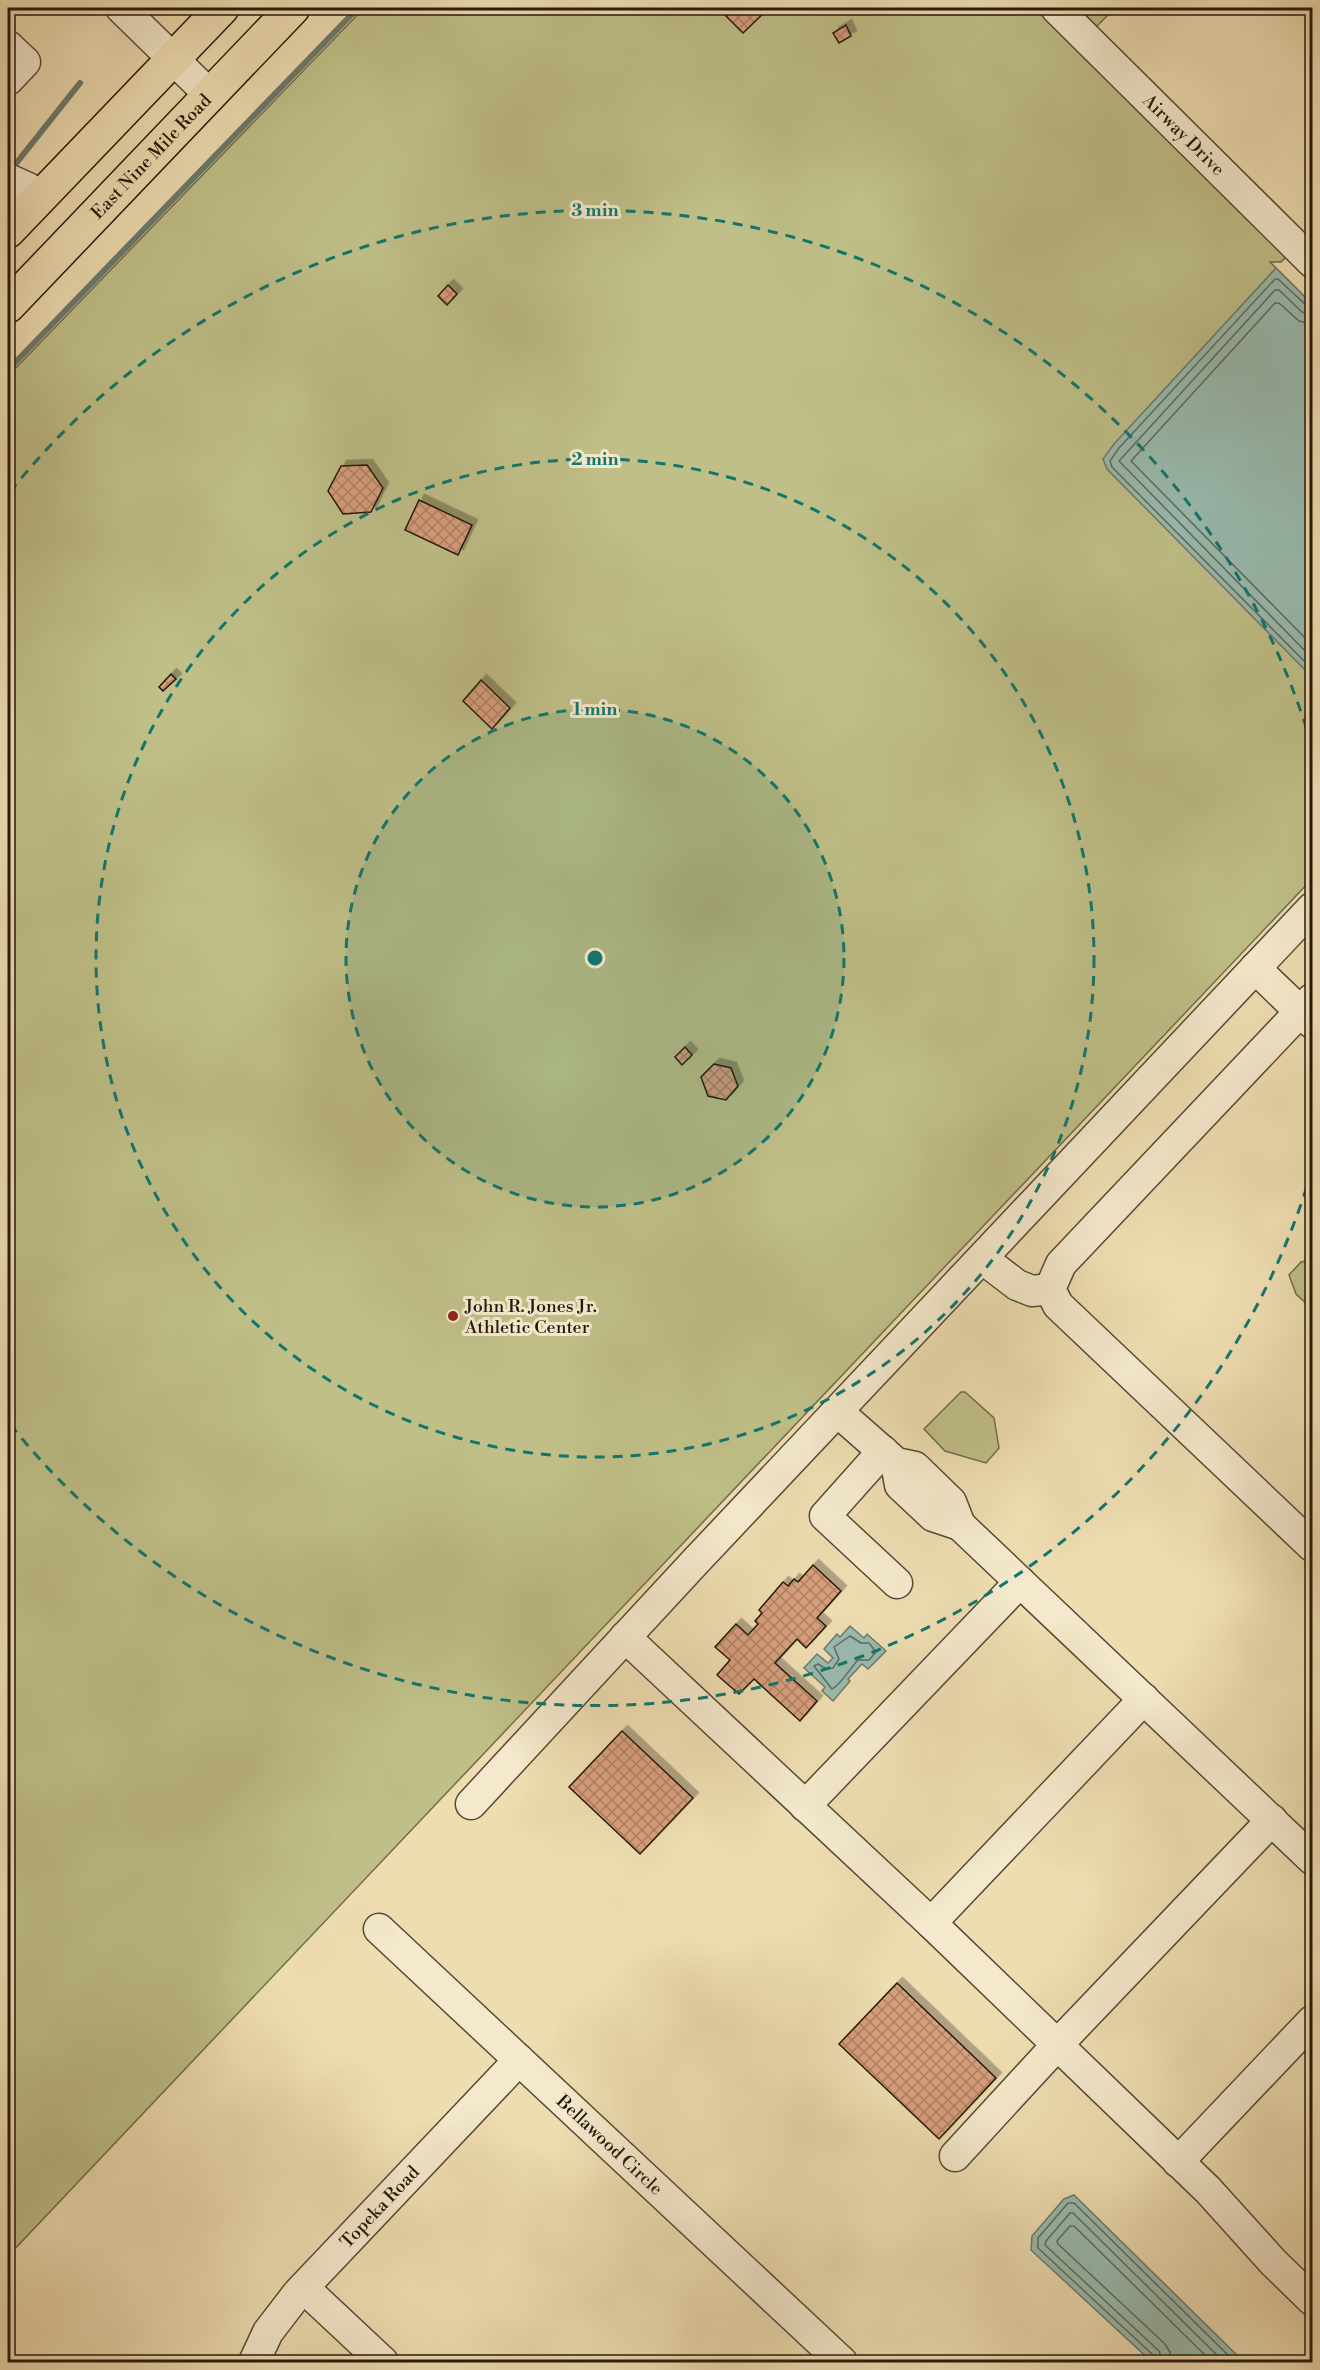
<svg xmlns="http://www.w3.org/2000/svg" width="1320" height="2370" font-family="'Libre Bodoni',serif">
  <defs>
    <pattern id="forest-firs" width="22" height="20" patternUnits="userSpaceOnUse" patternTransform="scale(1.5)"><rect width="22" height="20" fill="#bfbf87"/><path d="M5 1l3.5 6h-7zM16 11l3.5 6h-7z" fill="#a4a473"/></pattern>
    <pattern id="building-cross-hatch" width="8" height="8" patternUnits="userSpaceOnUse" patternTransform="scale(1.5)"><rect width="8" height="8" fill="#d79e7c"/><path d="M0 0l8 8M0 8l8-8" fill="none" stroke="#ae8064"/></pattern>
    <filter id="shadow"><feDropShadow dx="5.5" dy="-5.5" stdDeviation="0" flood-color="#0004"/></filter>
  </defs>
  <rect width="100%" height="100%" fill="#eeddb1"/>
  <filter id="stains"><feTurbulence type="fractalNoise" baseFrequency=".00333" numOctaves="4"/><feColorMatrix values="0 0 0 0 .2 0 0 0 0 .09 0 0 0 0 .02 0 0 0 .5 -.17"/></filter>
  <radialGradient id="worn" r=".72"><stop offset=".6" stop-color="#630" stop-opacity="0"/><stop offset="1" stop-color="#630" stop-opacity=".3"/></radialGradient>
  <path fill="url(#forest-firs)" stroke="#726c4a" stroke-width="1.5" d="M1070 8H1115L1093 30Z"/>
  <g fill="#bfbf87" stroke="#726c4a" stroke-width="1.5">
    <path d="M364 8H1041L1289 254 1281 262H1270L1312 304V879L8 2256V376Z"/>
    <path d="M1312 1260V1309L1296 1294 1289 1275 1301 1262Z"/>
    <path d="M961 1392H965L994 1418 999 1448 986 1463 945 1451 924 1429Z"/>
  </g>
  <g fill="#99bbaf" stroke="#6a7a6e" stroke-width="1.5">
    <path d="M1276 268 1312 304V677L1107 469 1103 459 1114 444Z"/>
    <path d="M850 1626 864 1638 867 1634 886 1651 868 1669 862 1664 848 1679 850 1681 833 1701 822 1691 825 1687 804 1668 817 1654 828 1663 833 1658 824 1649 837 1634 840 1637Z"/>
    <path d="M1074 2195 1244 2362H1152L1031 2250 1032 2236 1064 2199Z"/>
  </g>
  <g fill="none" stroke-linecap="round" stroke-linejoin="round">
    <g stroke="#5e6a5e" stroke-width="1.5">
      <path d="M1312 308 1307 306 1278 279H1275L1119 448 1110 461 1112 467 1312 669"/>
      <path d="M1312 315 1302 312 1279 290H1275L1119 461 1312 658"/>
      <path d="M1312 324 1299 321 1279 303H1275L1131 461 1312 645"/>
      <path d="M850 1636 861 1643H869L876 1652 869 1660H858C849 1669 841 1685 832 1689L814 1666 818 1664 826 1669 833 1668 839 1659 834 1647Z"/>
      <path d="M1155 2362 1153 2355 1038 2248V2238L1068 2203H1074L1235 2362"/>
      <path d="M1163 2362 1159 2351 1045 2245 1046 2241 1070 2213H1073L1224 2362"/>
      <path d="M1172 2362 1170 2352 1165 2344 1058 2244 1057 2241 1070 2226H1074L1212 2362"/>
    </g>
    <g stroke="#6a7a6e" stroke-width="6">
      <path d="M10 171 80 83"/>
      <path d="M8 370 358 8"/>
    </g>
  </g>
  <g fill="url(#building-cross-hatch)" stroke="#24190c" stroke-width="1.5" filter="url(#shadow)">
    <path d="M718 8H769L743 33Z"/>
    <path d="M846 25 851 36 839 43 833 33Z"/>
    <path d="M448 285 457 294 447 305 438 296Z"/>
    <path d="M367 465 383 488 371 512 343 514 328 491 341 466Z"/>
    <path d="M419 500 472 525 458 555 405 530Z"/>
    <path d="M171 674 176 679 163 691 159 687Z"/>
    <path d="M481 680 510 708 492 729 463 701Z"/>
    <path d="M685 1047 692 1055 682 1065 675 1057Z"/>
    <path d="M714 1064 731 1068 738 1086 726 1100 708 1096 701 1077Z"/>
    <path d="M813 1565 841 1591 817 1618 826 1626 806 1648 797 1639 775 1663 817 1701 800 1721 754 1679 739 1694 717 1675 730 1660 715 1647 736 1624 748 1635 758 1624 755 1621 762 1613 759 1610 783 1582 788 1586 794 1579 798 1582Z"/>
    <path d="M622 1731 693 1798 640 1854 569 1787Z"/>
    <path d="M897 1983 996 2078 939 2139 839 2044Z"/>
  </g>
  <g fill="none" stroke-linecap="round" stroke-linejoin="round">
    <defs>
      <g id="minor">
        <path d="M121 8 210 95"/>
        <path id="s1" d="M1056 8 1312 262"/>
        <path d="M8 46 25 62 8 80"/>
        <path d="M8 179 28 188"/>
        <path d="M1255 968 1312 1023"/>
        <path d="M1312 999 1061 1264 1050 1289 1058 1305 1312 1546"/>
        <path d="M983 1259 1017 1285 1032 1291 1050 1289"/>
        <path d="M838 1412 896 1463 915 1467 951 1502 960 1525 933 1516 900 1485 896 1463"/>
        <path d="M883 1451 825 1516 897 1583"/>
        <path d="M960 1525 1312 1859"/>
        <path d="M625 1637 931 1923"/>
        <path d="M1144 1699 931 1923 1208 2190 1273 2262 1312 2300"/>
        <path d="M471 1804 695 1562 1312 908"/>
        <path d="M805 1806 1020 1582"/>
        <path id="s2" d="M379 1929 842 2362"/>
        <path d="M955 2156 1058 2044 1272 1820"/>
        <path d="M1178 2162 1312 2021"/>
        <path d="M304 2288 383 2362"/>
        <path id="s3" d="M254 2362 268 2332 298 2293 519 2060"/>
      </g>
      <g id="major">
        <path d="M8 231 222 8"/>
        <path id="s4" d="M8 306 293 8"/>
      </g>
    </defs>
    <use href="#minor" stroke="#564a35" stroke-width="33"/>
    <use href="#major" stroke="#24190c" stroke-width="36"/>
    <use href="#minor" stroke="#f4e9cc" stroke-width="30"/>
    <use href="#major" stroke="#eeddb1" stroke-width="33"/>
  </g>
  <circle cx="595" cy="958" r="249" fill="#0f766e" fill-opacity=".12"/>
  <g fill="none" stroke="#0f766e" stroke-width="3" stroke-dasharray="10 8">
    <circle cx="595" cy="958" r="249"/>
    <circle cx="595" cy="958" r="499"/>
    <path d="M1312 1170A748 748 0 0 1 10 1424M10 492A748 748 0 0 1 1312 746"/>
  </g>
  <circle fill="#8f2418" stroke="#f4e9cc" stroke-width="2" cx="453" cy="1316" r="6"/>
  <g text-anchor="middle" stroke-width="6" stroke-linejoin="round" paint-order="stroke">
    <g font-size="18" fill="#24190c" stroke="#f4e9cc">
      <text dy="6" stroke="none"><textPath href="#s1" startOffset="180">Airway Drive</textPath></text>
      <text dy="6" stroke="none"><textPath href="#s4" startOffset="207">East Nine Mile Road</textPath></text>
      <text dy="6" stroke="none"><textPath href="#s2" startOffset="316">Bellawood Circle</textPath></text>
      <text dy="6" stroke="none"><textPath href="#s3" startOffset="201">Topeka Road</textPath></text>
    </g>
    <g font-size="18" fill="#24190c" stroke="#f4e9cc" text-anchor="start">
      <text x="465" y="1312">John R. Jones Jr.<tspan x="465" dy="21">Athletic Center</tspan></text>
    </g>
  </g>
  <circle cx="595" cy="958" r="9" fill="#0f766e" stroke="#f4e9cc" stroke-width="3"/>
  <g font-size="18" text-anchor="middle" font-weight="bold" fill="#0f766e" stroke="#f4e9cc" stroke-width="6" stroke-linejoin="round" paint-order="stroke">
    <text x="595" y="216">3 min</text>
    <text x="595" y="465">2 min</text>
    <text x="595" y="715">1 min</text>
  </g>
  <rect width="1320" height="2370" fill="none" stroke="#eeddb1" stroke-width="30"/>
  <rect x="9" y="9" width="1302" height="2352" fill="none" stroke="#24190c" stroke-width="3"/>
  <rect x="15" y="15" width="1290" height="2340" fill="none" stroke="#24190c" stroke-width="1.5"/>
  <rect width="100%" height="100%" filter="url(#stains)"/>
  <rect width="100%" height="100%" fill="url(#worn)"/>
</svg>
